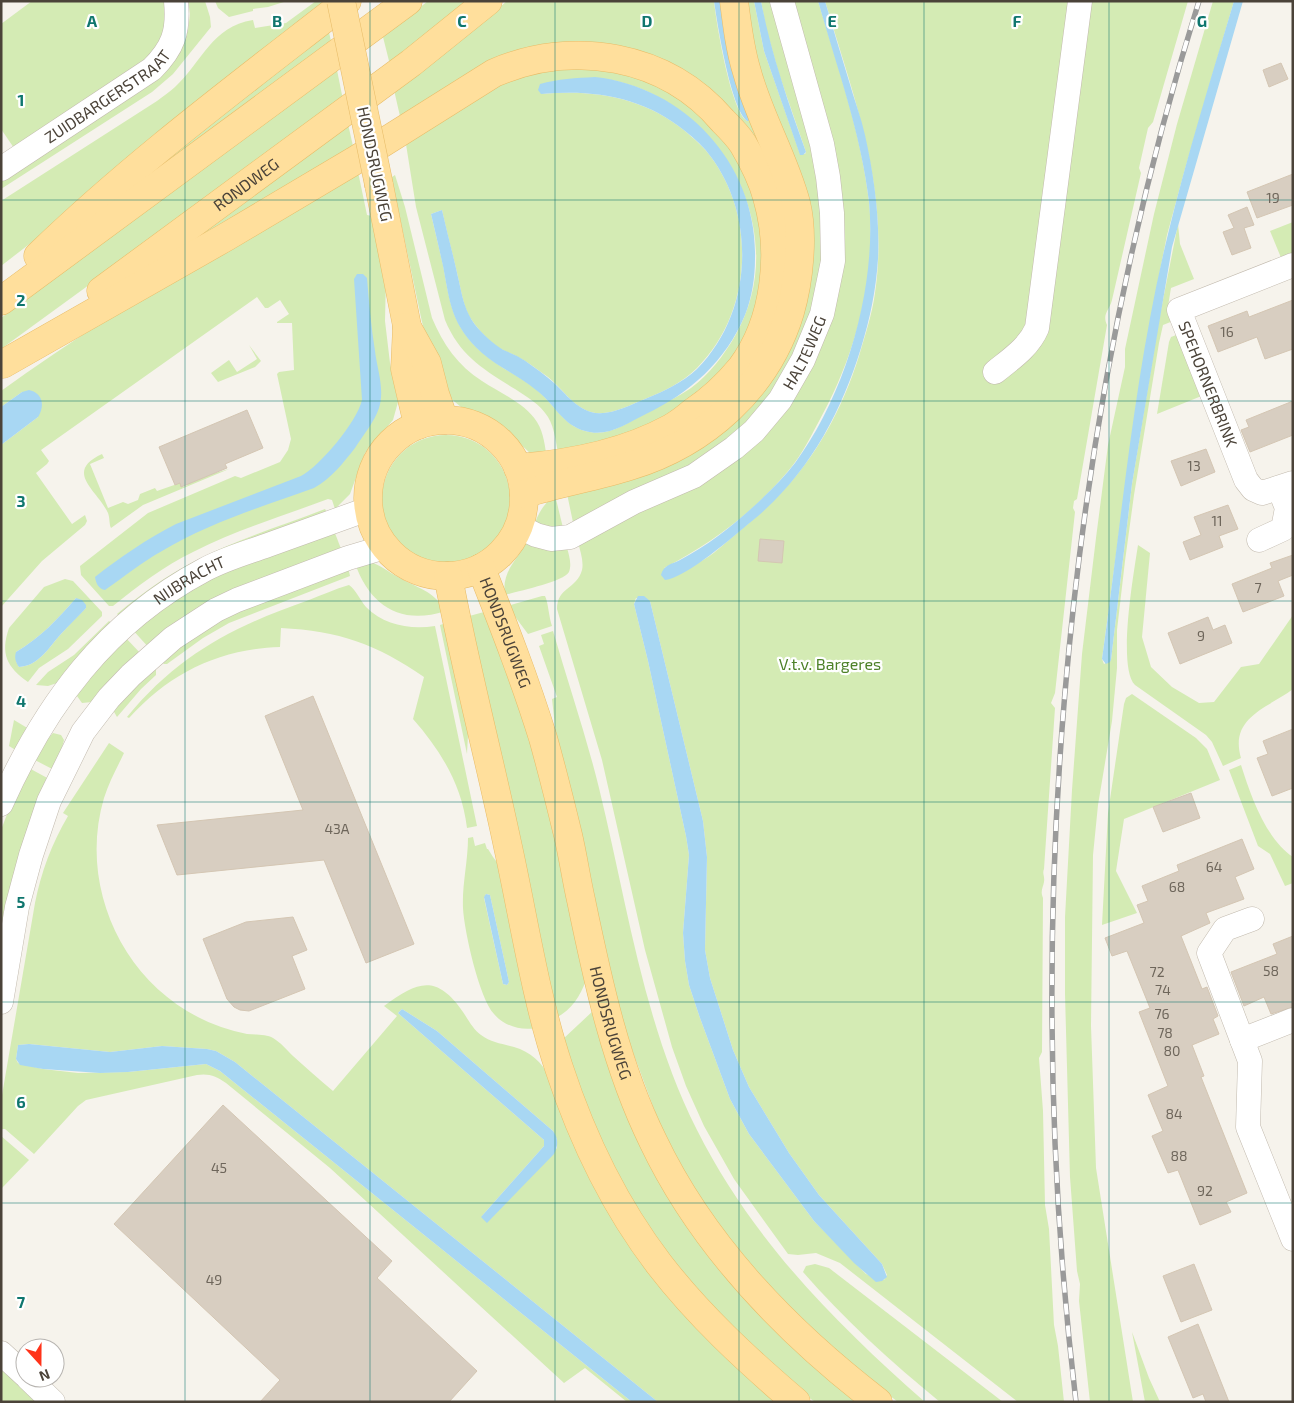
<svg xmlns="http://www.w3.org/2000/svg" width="1294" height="1403" font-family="'Exo 2',sans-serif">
  <rect width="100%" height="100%" fill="#f6f3ec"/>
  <g fill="#d4ebb4" fill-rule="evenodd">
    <path d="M32 1H166L167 27 151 55 14 148 1 129V24Z"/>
    <path d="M188 1H205L210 17 211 27 173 74 152 92 1 189V181L93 122 179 54 188 30 190 14Z"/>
    <path d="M215 1H287L268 7 253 9V11L229 17 218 8Z"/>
    <path d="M316 1H322L324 11 142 157 1 266V201L157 101C163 96 170 92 175 87 203 61 211 27 253 20L255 28 286 23Z"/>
    <path d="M428 1H472L390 65 383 37Z"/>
    <path d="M507 1H714C716 22 731 111 747 121 751 113 743 98 739 88 729 60 725 31 721 1H728C733 35 739 68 751 101 765 137 784 172 791 211 807 299 764 387 688 434 650 457 606 467 563 476L562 470C620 455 663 445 711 407 743 382 765 347 775 307 804 201 743 87 636 56 594 44 550 47 509 60 492 65 478 74 463 84 443 97 422 111 402 125L394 90 471 32Z"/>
    <path d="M741 1H754L764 51 800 154H805L806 152 779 74 766 28 761 1H775L812 133 826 243 812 321 771 398 716 451 574 527 566 489 770 371 761 90Z"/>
    <path d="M790 1H818C838 67 861 133 869 202 877 279 855 357 818 423 808 442 798 461 783 477 750 515 709 545 664 568 674 566 692 565 701 561 708 558 716 551 722 546 741 530 759 515 776 498 816 458 842 410 859 356 865 335 872 315 875 293 890 191 854 97 825 1H1076L1027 351 1085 1H1188L1153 122 1148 128 1139 168 1141 173 1112 300C1109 311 1102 314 1107 325L1077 499 1074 501 1073 508 1075 512 1055 693 1051 703 1055 708 1044 869C1042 874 1045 876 1044 882 1043 888 1040 891 1043 898L1042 1052 1039 1058 1043 1111 1045 1205 1049 1229 1054 1325 1058 1346 1064 1402H1018L840 1263 816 1253 798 1255 788 1254 734 1179 704 1126 686 1086 672 1047 645 950 602 760 557 609C557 587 577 589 582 570 584 561 580 551 578 542L737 453 835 290ZM636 598 650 601 703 821 707 857 705 950 710 978 733 1050 749 1087 789 1153 819 1195 882 1264 887 1275 884 1280 866 1274 814 1221 749 1134 730 1099 700 1018 689 985 685 961 683 933 689 855 686 836 648 661 634 604Z"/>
    <path d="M1213 1H1234L1185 169 1167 235 1158 281 1137 399 1102 659 1104 664 1111 660 1132 484 1159 320 1178 224 1180 244 1194 279 1171 288 1168 306 1173 321 1163 325 1159 343 1134 495 1125 561 1117 630V668L1112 721 1098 805 1093 855 1091 1026 1096 1168 1133 1402H1090L1079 1301 1080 1284 1077 1271 1070 1177 1065 994V917L1072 790 1082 654 1096 538 1108 445 1125 367V349L1154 214 1177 124Z"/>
    <path d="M327 24 332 45 156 174 138 176Z"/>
    <path d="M579 62 673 87 747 163 768 267 745 347 679 415 559 458C556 445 555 428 548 417 540 404 527 397 515 389 483 369 460 356 445 320L416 207 405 138 486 86ZM606 79C720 98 795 232 735 336 724 355 709 375 691 388 678 397 662 404 648 411 629 422 609 438 585 431 563 425 554 404 537 390 521 377 500 368 484 354 452 327 450 303 443 265 439 248 435 231 431 214L442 210C447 233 453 255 458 277 461 290 463 304 469 316 476 327 486 338 496 346 503 351 511 353 518 357 528 362 538 370 548 377 562 388 573 407 591 412 608 417 630 405 645 399 664 391 682 383 697 368 752 313 757 219 711 157 704 147 694 139 685 131 644 97 593 89 541 94Z"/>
    <path d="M337 70 343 100 1 349V318Z"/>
    <path d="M348 124 355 155 196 248 191 241Z"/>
    <path d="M357 167 367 215 372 216 386 277 385 321 390 363 398 402 393 420 365 453 350 494 335 509 332 500 328 499C283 516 236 530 193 552 164 566 138 586 113 606H109L81 575 80 566 148 513 235 476 241 478 280 462 288 450 291 439 277 374 279 372 294 370 292 323H277V322L289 314 280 300 268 308H265L257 297 41 450 49 461 47 464 36 473 72 524 85 515 87 521 85 525 42 561 1 607V445L38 417 22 392 1 407V391C115 309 237 239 357 167Z"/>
    <path d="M395 175 405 207 432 318C443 344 458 366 482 381 500 393 525 403 537 422 544 433 545 447 547 459L531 454 501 426 479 414 461 407 449 397 434 369 422 322 393 185 392 177Z"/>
    <path d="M1293 222V256L1282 260 1270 231Z"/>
    <path d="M1179 334 1204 395 1157 414 1169 342 1171 337Z"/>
    <path d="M249 345 261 361 255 367 218 382 211 373 229 360 237 372 257 359Z"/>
    <circle cx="446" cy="499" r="64"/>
    <path d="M102 454 104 458 90 464 108 508 123 502 128 504 138 500 140 494 155 488 157 491 180 483 182 487 188 485 186 480 213 469 215 473 229 469 143 505 111 528C109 524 110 518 108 513 98 491 63 472 102 454Z"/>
    <path d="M555 495 564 532 533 528C538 514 543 504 555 495Z"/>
    <path d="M325 509 328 514 122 619 117 614C141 594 166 576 193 562 235 540 281 526 325 509Z"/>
    <path d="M333 528 343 554 150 649 131 628 184 589Z"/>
    <path d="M527 542 567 548C569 555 572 564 569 572 563 582 518 591 505 595 501 572 517 560 527 542Z"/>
    <path d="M1138 545 1150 553 1142 637 1151 667 1172 687 1199 703 1214 702 1241 667 1259 664 1293 615V689C1268 708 1229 717 1241 758L1223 766 1212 742 1206 735 1135 685C1117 667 1134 572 1138 545Z"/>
    <path d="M370 562C381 565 388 572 398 577 415 587 435 591 445 611 401 626 369 605 355 563Z"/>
    <path d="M348 567 350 576 229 623 203 638 167 664H164L159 659 221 616Z"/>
    <path d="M65 579 73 581 102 612V616L68 649 39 668 28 682C7 667 0 654 9 628L44 587ZM76 598 86 608C77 617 69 625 61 634 49 647 39 666 19 667L16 661V652C40 638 58 619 76 598Z"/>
    <path d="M349 585C356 590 360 600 366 607 384 625 410 630 435 626L477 826 467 828C462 785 441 751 413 719L424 677C376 644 339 631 281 628L280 647C219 649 170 673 129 718L127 717C178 655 234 626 309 600 322 595 335 589 349 585Z"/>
    <path d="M542 596H545C548 601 549 618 552 626L528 634 507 606Z"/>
    <path d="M484 612 523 715 546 794 586 980C580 997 572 1009 556 1018L485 683 469 652 462 618Z"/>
    <path d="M109 621 114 625 60 682 48 686 36 685 48 672 74 655Z"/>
    <path d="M449 622 469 715 467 754 440 625Z"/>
    <path d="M553 631C568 683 586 735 599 788 627 902 643 1023 697 1130 752 1239 834 1322 925 1402H898L858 1371 794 1313 753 1269 700 1200 661 1128 627 1036 615 998 556 735 552 699 557 697 539 646 544 644 541 635Z"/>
    <path d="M123 635 142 655 92 702 82 703 77 696 78 692Z"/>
    <path d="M151 665 156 670V675L141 689 117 717 113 710Z"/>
    <path d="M1132 694 1196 738 1207 749 1220 780 1124 819 1116 871 1137 913 1102 925 1108 813 1124 704 1126 698Z"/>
    <path d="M14 720 29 729 19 752 9 746Z"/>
    <path d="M53 733 61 735 64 740 56 771 31 758Z"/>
    <path d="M109 743 124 753C117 768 109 782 104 798 80 879 116 968 187 1011 205 1022 227 1030 247 1034 255 1035 267 1034 273 1038 280 1042 287 1050 293 1056 306 1068 319 1079 333 1091L397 1016 384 1006C417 982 436 973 463 1012 469 1021 473 1029 481 1035 493 1044 507 1044 520 1049 551 1062 557 1095 567 1123L778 1402H658L235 1062 216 1051 207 1049 162 1046 110 1052 29 1044 18 1045 16 1059 18 1063 43 1069 78 1073 128 1072 206 1064 220 1071 632 1402H627L585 1368 564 1383 330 1168 226 1083C217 1076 208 1073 197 1075L86 1100 78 1106 34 1154 5 1129H1V1101L35 903C41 872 52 843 68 816L63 813ZM402 1009 437 1031 553 1131 557 1140V1148L481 1217 544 1146V1140L399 1014 398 1013Z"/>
    <path d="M1241 765C1251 796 1265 838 1293 857V883L1285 886 1270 854 1258 846 1229 770Z"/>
    <path d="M27 767 51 780 1 962V830L14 796Z"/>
    <path d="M473 837 475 846 485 843 487 849H488L493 857 500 866 536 1028C521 1031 504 1026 494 1014 479 998 464 930 463 908 462 885 468 861 468 838ZM486 894 490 895 509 982 507 985 503 984 484 898Z"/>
    <path d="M594 1010 640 1139 857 1402C848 1402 824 1403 816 1402 809 1400 777 1370 770 1363 695 1297 638 1222 596 1132 583 1102 573 1070 562 1040Z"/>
    <path d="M1 1136 29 1160 1 1189Z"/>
    <path d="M815 1264 829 1268 1003 1402H940C891 1362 844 1319 803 1272L806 1266Z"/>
    <path d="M1132 1332 1149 1378 1160 1402H1145Z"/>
    <path d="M1 1363 44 1402H2Z"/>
  </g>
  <g fill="#a8d7f3">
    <path d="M714 1H721L748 115 749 121H747C731 110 717 23 714 1Z"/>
    <path d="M754 1H761C771 53 788 102 806 152L803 155H800L764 51Z"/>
    <path d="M818 1H825C833 28 841 55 849 81 854 99 861 117 865 135 874 175 880 218 878 259 876 290 870 319 861 348 840 416 807 476 752 521 734 536 686 578 665 580L661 575C663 565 672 564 680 560 707 546 731 527 753 507 768 493 783 479 795 463 846 394 877 287 869 202 861 133 837 68 818 1Z"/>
    <path d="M1234 1H1243L1172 247 1132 484 1111 660 1110 662 1106 664 1102 659C1122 518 1134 373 1168 234 1187 156 1211 78 1234 1Z"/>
    <path d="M595 77C686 87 758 166 755 259 755 277 752 298 745 315 726 361 690 393 646 414 627 423 608 438 585 431 562 425 554 403 536 390 519 376 498 367 482 353 451 325 450 303 443 266 439 248 435 231 431 214L442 210C447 232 453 254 458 277 461 290 463 303 469 315 475 327 486 337 496 345 503 351 510 352 517 356 528 362 538 370 547 377 562 388 572 406 591 412 608 417 630 405 645 399 664 391 682 383 697 369 752 314 757 219 711 157 704 147 695 139 685 131 644 97 594 89 541 94L538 90 540 84C558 79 576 78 595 77Z"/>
    <path d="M357 274H363L367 278C369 302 371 327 375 351 377 369 385 389 379 408 374 423 363 435 355 448 343 463 331 479 314 488 264 506 208 523 162 551 142 562 124 577 105 590 99 589 96 584 95 577 120 557 147 539 176 524L301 476C320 466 357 422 362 400L354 279Z"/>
    <path d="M29 390C43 393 45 406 38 417L1 445V407L22 392Z"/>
    <path d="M638 596H644L650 601 703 821 707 857 705 950 710 978 733 1050 749 1087 789 1153 819 1195 882 1264 887 1277 882 1281 876 1282 854 1263 814 1221 749 1134 730 1099 700 1018 689 985 685 961 683 933 689 855 686 836 648 661 634 604Z"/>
    <path d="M76 598 82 600 86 605V608C78 617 69 625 61 634 49 647 39 666 19 667 16 663 14 658 16 652 40 638 58 619 76 598Z"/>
    <path d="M486 894 490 895 509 982 507 985 503 984 484 897Z"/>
    <path d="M402 1009 437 1031 553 1131C559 1139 558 1146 554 1154L487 1223 481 1217 544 1146V1140L399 1014 398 1013Z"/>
    <path d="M29 1044 110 1052 162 1046 207 1049 216 1051 235 1062 658 1402H632L220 1071 206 1064 128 1072 100 1073 43 1069 20 1065 16 1059 18 1045Z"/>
  </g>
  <g fill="#d8cec1" stroke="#d4c6b3">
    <path d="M1281 63 1288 79 1269 87 1263 70Z"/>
    <path d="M1293 174V205L1257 218 1247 192Z"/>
    <path d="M1247 207 1254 225 1244 228 1251 248 1232 255 1223 232 1234 228 1228 215Z"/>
    <path d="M1293 300V349L1265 359 1257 337 1218 352 1208 326 1247 311 1249 317Z"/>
    <path d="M1293 401V435L1250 452 1241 430 1249 427 1246 420Z"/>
    <path d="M247 410 263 448 225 464 227 468 181 487 180 483 175 485 159 447Z"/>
    <path d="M1206 449 1215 472 1181 486 1171 461Z"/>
    <path d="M1228 505 1238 529 1219 536 1223 547 1190 560 1183 542 1201 535 1194 517Z"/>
    <path d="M760 539 784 541 782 563 758 561Z"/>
    <path d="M1293 555V575L1278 581 1284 596 1243 612 1232 584 1272 568 1270 563Z"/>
    <path d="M1208 617 1213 630 1225 625 1232 643 1180 664 1168 633Z"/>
    <path d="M313 696 414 944 366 963 324 860 177 875 157 825 303 810 265 716Z"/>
    <path d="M1293 729V788L1272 796 1257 758 1268 754 1263 741Z"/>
    <path d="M1191 793 1200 818 1163 832 1153 807Z"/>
    <path d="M1242 839 1254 869 1235 877 1244 899 1206 913 1210 923 1181 936 1202 989 1207 987 1218 1016 1213 1019 1219 1034 1192 1045 1204 1076 1201 1077 1247 1193 1226 1202 1231 1212 1200 1225 1178 1170 1168 1173 1152 1136 1163 1131 1148 1095 1168 1086 1139 1012 1150 1008 1127 951 1112 956 1105 938 1144 923 1137 905 1148 901 1142 886 1179 871 1177 865Z"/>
    <path d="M293 917 307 950 292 956 305 989 249 1011 240 1010 234 1007 227 999 203 939 246 922Z"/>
    <path d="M1293 936V1007L1271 1014 1264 997 1244 1006 1231 972 1277 954 1273 944Z"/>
    <path d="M223 1105 392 1261 377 1278 477 1371 449 1402H260L280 1380 114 1224Z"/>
    <path d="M1194 1264 1212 1310 1181 1322 1163 1276Z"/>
    <path d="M1198 1324 1229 1402H1206L1203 1394 1193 1398 1168 1337Z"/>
  </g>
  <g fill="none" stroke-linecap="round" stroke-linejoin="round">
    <defs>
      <g id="minor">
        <path id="s1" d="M1 169 152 69C173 48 179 32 176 1"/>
        <path id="s2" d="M1293 265 1179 310 1246 480 1253 489 1262 493 1293 483"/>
        <path d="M995 372C1011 359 1029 347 1037 328L1080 1"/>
        <path id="s3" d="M518 526 536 535 551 539 570 537 634 502 694 476 734 448 754 431 780 400 803 360 822 314 833 261 832 213 828 177 822 144 782 1"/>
        <path d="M1259 540 1283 529 1287 508 1279 488"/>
        <path id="s4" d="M1 804C45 705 106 622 204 570 224 559 246 553 268 545 301 533 334 521 368 509"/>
        <path d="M1252 919 1225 929 1209 953 1250 1061 1248 1127 1293 1239"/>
        <path d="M1 1002 17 907 31 855 49 801 83 732 109 698 131 675 173 638 216 610 237 600 348 558 385 547"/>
        <path d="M1242 1040 1293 1020"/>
        <path d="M1 1353 25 1375"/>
        <path d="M28 1378 53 1402"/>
      </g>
      <g id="major">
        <path d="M379 185 407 326 405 369 418 425"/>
        <path d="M38 256C134 163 242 83 347 1"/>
        <path id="s5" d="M101 291 411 63 488 1"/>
        <path d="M1 301 408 1"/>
        <path d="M407 327 427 363 435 394 444 420"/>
        <path d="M3 364 226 237 354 161 494 73C573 39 666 54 723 121 730 128 738 136 743 144 753 161 762 179 767 197 783 252 776 321 741 368 727 385 711 400 693 412 686 418 678 424 671 428 625 453 569 464 518 468"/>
        <circle cx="446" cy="498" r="78"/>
        <path d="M524 494C559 483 595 477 630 466 705 443 767 388 790 312 799 281 804 235 796 203 784 158 759 117 747 72 740 50 737 25 734 1"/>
        <path id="s6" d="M481 568C503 624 525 680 543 738 552 770 560 802 568 835 573 856 576 878 581 900 598 982 616 1066 653 1141 703 1246 787 1332 878 1402"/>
        <path d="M448 576C465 667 489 757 508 847 524 920 535 996 559 1068 582 1138 614 1205 659 1264 699 1316 747 1360 796 1402"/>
      </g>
    </defs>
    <use href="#minor" stroke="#c2baae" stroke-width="25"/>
    <use href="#major" stroke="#e8bc68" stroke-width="29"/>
    <use href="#minor" stroke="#fff" stroke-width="24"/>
    <use href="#major" stroke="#ffdf9c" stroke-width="28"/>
    <defs>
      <path id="rail" d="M1076 1402C1021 942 1060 444 1199 1"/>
    </defs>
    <use href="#rail" stroke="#9a9a9a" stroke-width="5.5"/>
    <use href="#rail" stroke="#fff" stroke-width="4" stroke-dasharray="11" stroke-linecap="butt"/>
    <defs>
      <path id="major-bridge" d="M341 1 379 185"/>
    </defs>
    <use href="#major-bridge" stroke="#e8bc68" stroke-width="29" stroke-linecap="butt"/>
    <use href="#major-bridge" stroke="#ffdf9c" stroke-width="28"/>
  </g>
  <path fill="none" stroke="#0f766e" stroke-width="1" stroke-opacity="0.55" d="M185 1V1402M370 1V1402M555 1V1402M739 1V1402M924 1V1402M1109 1V1402M1 200H1293M1 401H1293M1 601H1293M1 802H1293M1 1002H1293M1 1203H1293"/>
  <g text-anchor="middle" stroke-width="4.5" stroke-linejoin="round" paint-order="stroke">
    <g font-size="14" fill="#6e665b">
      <text x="1273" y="203">19</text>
      <text x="1227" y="337">16</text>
      <text x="1194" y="471">13</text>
      <text x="1217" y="526">11</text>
      <text x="1258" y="593">7</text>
      <text x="1201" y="641">9</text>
      <text x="337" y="834">43A</text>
      <text x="1214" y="872">64</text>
      <text x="1177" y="892">68</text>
      <text x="1271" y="976">58</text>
      <text x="1157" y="977">72</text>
      <text x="1163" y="995">74</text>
      <text x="1162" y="1019">76</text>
      <text x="1165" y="1038">78</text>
      <text x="1172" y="1056">80</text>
      <text x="1174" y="1119">84</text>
      <text x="1179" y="1161">88</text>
      <text x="219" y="1173">45</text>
      <text x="1205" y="1196">92</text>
      <text x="214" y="1285">49</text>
    </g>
    <g font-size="16" fill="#4b4339" stroke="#fff">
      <text dy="6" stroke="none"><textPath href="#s1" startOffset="129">ZUIDBARGERSTRAAT</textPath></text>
      <text transform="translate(375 164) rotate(78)" y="6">HONDSRUGWEG</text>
      <text dy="6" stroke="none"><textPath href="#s5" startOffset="180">RONDWEG</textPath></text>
      <text dy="6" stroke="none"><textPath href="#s3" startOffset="362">HALTEWEG</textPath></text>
      <text dy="6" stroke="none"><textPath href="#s2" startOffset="202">SPEHORNERBRINK</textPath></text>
      <text dy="6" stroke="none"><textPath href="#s4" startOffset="298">NIJBRACHT</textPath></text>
      <text dy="6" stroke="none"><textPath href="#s6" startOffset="69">HONDSRUGWEG</textPath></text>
      <text dy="6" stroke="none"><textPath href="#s6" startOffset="474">HONDSRUGWEG</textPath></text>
    </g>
    <g font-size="16" fill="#4d8128" stroke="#fff">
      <text x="830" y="670">V.t.v. Bargeres</text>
    </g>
  </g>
  <g font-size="16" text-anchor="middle" font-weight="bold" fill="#0f766e" stroke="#fff" stroke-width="4.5" stroke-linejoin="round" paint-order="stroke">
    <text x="92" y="27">A</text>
    <text x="277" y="27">B</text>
    <text x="462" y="27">C</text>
    <text x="647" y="27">D</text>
    <text x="832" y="27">E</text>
    <text x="1017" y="27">F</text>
    <text x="1202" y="27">G</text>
    <text x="21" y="106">1</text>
    <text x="21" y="306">2</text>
    <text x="21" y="507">3</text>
    <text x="21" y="707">4</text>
    <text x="21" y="908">5</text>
    <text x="21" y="1108">6</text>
    <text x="21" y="1308">7</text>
  </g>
  <rect width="1294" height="1403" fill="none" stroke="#4b4339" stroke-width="5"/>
  <g transform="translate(40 1363) rotate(159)"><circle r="24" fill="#ffffff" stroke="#b7b4b0"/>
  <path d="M0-4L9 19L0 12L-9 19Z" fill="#ff331a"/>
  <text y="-8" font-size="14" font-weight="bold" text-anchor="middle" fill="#4b4339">N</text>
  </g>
</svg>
